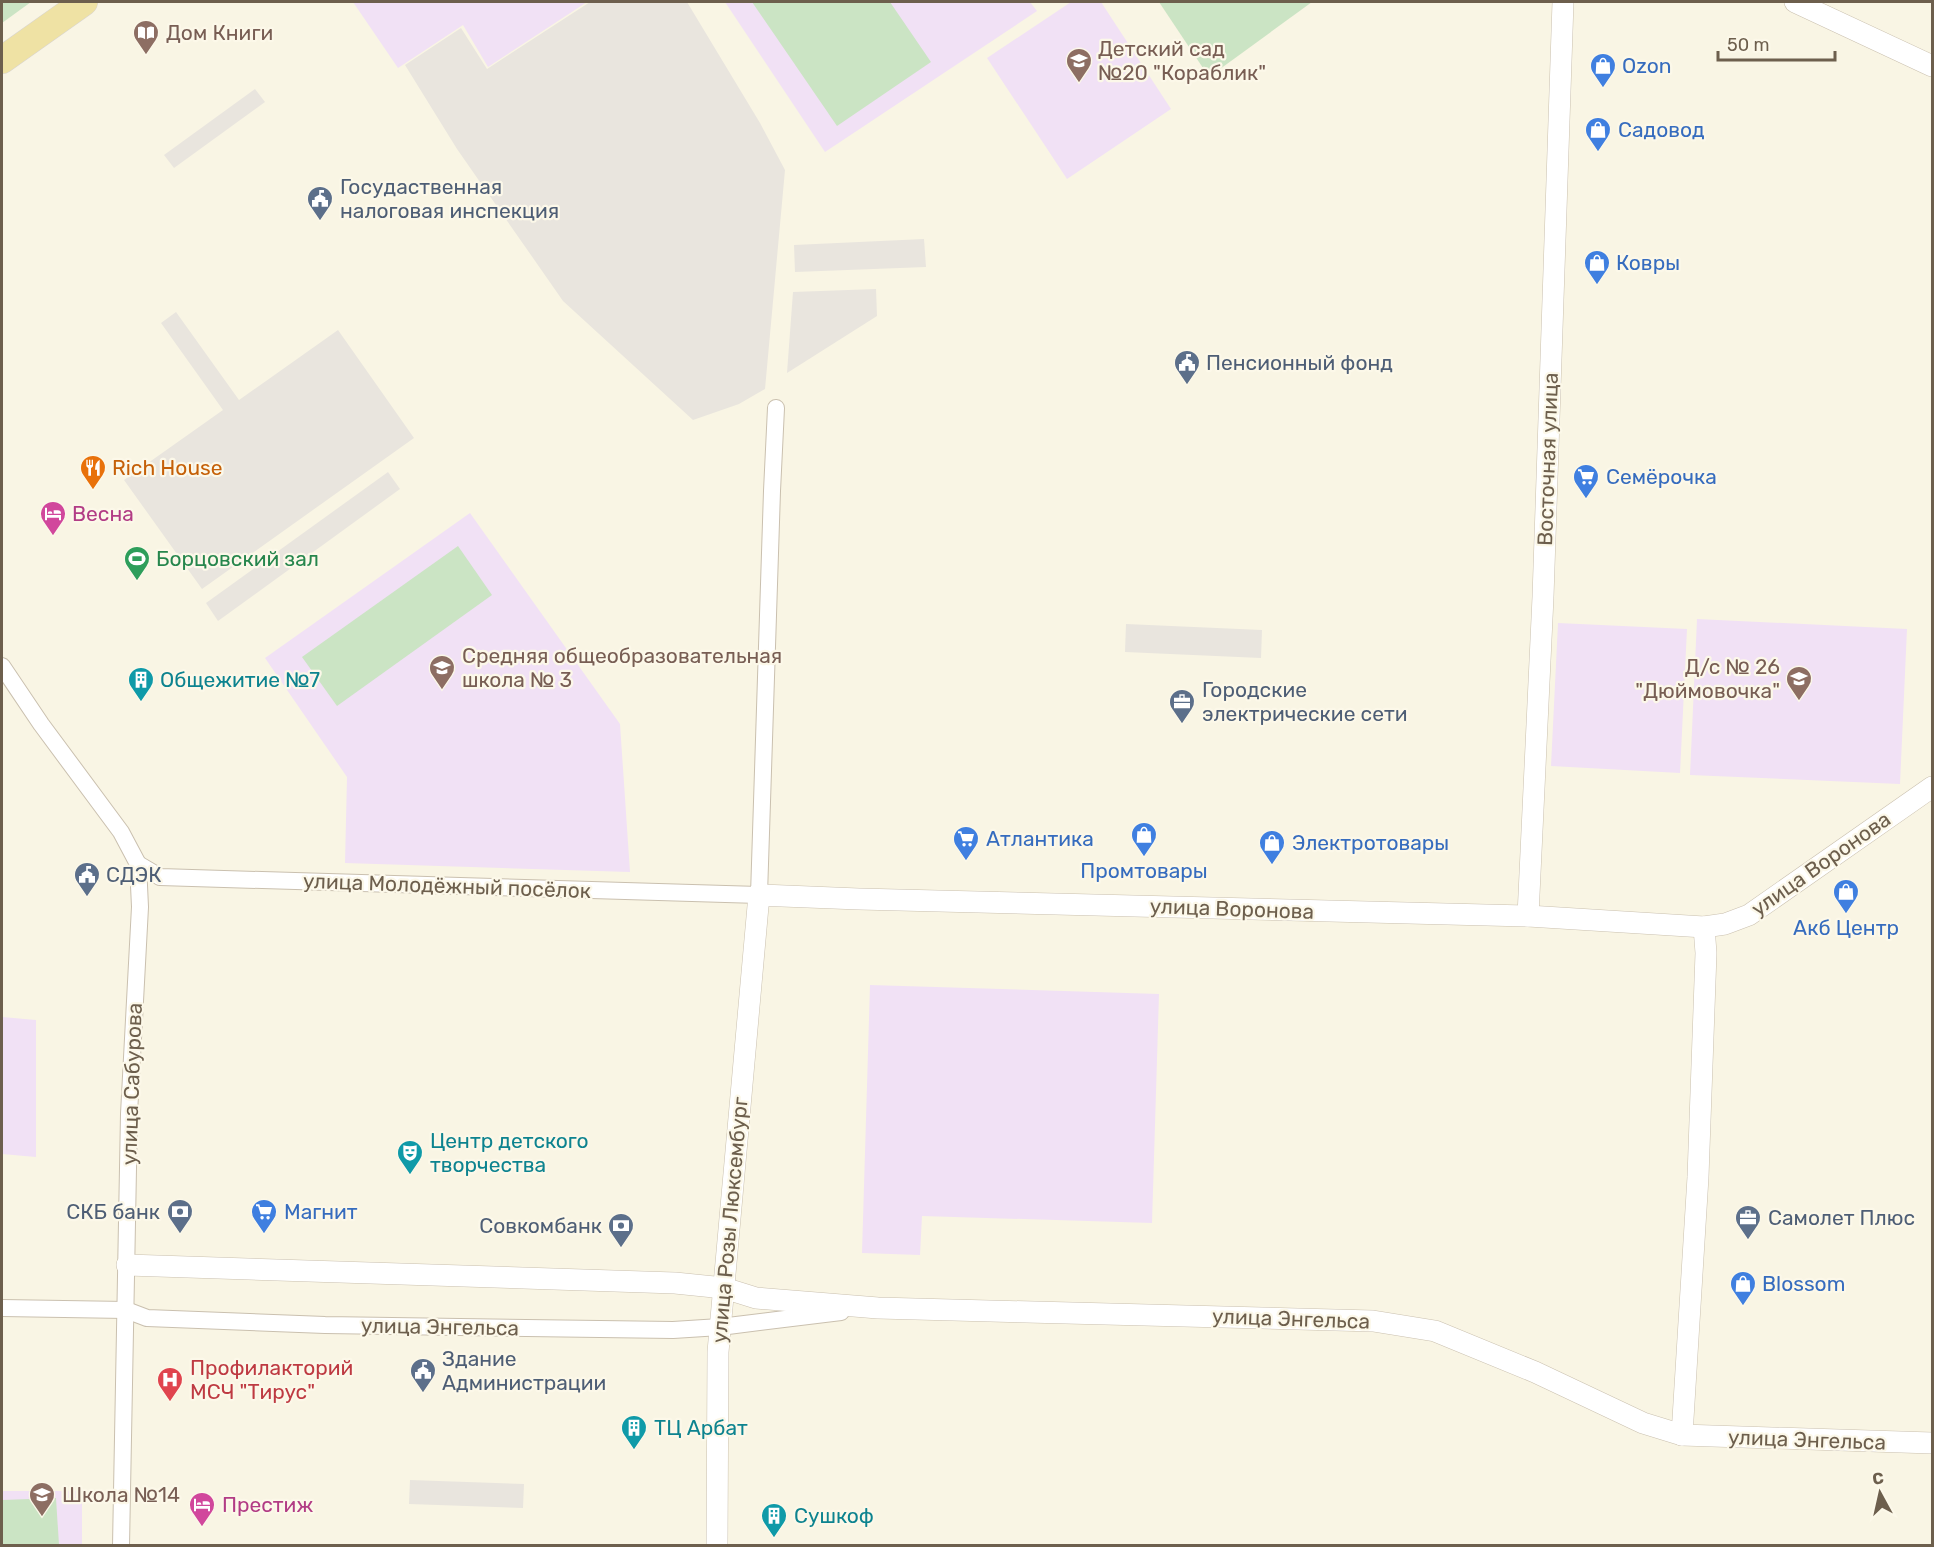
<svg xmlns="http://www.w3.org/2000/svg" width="1934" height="1547" font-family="Rubik,sans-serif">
  <rect width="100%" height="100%" fill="#f9f5e4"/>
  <g fill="#e9e5de">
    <path d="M590 2H687L760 123 785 170 765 389 739 404 693 420 563 301 457 149 405 65 461 28 487 69Z"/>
    <path d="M255 89 265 102 174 168 164 155Z"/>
    <path d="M924 239 926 267 795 272 794 245Z"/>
    <path d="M876 289 877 316 787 373 793 292Z"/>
    <path d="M176 312 239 400 338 330 414 438 202 589 124 480 223 410 161 323Z"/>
    <path d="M388 472 400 489 218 621 206 603Z"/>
    <path d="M1126 624 1262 630 1261 658 1125 652Z"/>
    <path d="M410 1480 524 1484 523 1508 409 1504Z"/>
  </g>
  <g fill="#f1e1f5">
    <path d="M353 2H587L488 67 463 25 398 68Z"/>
    <path d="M725 2H1030L1037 11 825 152Z"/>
    <path d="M1071 2H1101L1171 109 1067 179 987 58Z"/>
    <path d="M470 513 620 724 630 872 345 863 347 777 265 658Z"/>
    <path d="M1697 619 1907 629 1900 784 1690 775Z"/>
    <path d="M1558 623 1687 629 1680 773 1551 766Z"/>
    <path d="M870 985 1159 994 1152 1223 922 1216 920 1255 862 1253Z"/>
    <path d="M2 1017 36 1020V1157L2 1154Z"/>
    <path d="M2 1491H82V1545L2 1546Z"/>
  </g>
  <g fill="#cbe4c4">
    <path d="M2 2H31L2 23Z"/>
    <path d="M752 2H890L931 62 837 126Z"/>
    <path d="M1159 2H1312L1209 77Z"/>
    <path d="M458 546 492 595 337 706 302 657Z"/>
    <path d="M56 1498 59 1545H2V1500Z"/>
  </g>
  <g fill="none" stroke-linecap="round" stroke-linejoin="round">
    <defs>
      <g id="minor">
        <path d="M2 666 41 724 121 832 138 864 140 907 129 1114 121 1546"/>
        <path d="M138 864 160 877 759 895 772 491 776 408"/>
        <path d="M2 1308 126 1310 147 1318 325 1325 673 1330 720 1327 841 1312"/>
      </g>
      <g id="tertiary">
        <path d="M1795 2 1932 66"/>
        <path d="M1528 916 1543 597 1563 2"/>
        <path d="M127 1265 675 1283 724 1288 756 1298 878 1308 1373 1321 1435 1331 1535 1372 1643 1423 1682 1435 1932 1443"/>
        <path d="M1682 1435 1698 1177 1706 953 1704 927"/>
        <path d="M717 1546 718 1352 759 895 859 899 1528 916 1704 927 1725 924 1749 915 1932 787"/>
      </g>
      <path id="primary" d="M2 60 84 2"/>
    </defs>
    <use href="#minor" stroke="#cac0af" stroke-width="18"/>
    <use href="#tertiary" stroke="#cac0af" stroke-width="22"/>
    <use href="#primary" stroke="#d9d5d1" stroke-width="28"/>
    <use href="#minor" stroke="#fff" stroke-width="16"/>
    <use href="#tertiary" stroke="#fff" stroke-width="21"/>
    <use href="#primary" stroke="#efe2a4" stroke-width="27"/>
  </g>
  <defs>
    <symbol id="library-pin" viewBox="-11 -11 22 30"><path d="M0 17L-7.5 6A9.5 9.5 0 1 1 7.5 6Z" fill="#8d6e63" stroke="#fcf8e9"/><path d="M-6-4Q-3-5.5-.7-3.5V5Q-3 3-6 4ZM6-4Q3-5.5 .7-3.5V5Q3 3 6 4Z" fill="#fff"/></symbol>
    <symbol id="school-pin" viewBox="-11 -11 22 30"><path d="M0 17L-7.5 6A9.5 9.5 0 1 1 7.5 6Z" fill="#8d6e63" stroke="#fcf8e9"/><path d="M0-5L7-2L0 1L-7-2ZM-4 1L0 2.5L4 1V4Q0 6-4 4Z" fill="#fff"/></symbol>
    <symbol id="shop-pin" viewBox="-11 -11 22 30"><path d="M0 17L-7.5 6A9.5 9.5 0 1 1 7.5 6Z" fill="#3f7fe0" stroke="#fcf8e9"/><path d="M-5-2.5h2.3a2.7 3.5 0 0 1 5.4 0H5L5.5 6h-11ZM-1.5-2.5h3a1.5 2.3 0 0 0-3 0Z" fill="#fff"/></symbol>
    <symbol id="civic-pin" viewBox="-11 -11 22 30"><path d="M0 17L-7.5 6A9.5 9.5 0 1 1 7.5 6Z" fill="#5c6f8a" stroke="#fcf8e9"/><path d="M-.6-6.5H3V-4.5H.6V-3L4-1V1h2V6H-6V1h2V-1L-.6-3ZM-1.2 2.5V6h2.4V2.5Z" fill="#fff"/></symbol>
    <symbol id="restaurant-pin" viewBox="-11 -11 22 30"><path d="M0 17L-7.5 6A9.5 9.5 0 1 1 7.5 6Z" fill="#e8710a" stroke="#fcf8e9"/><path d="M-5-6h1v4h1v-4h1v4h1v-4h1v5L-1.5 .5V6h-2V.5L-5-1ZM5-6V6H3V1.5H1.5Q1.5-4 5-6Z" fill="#fff"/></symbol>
    <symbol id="supermarket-pin" viewBox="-11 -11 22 30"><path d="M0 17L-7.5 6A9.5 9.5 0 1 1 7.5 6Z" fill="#3f7fe0" stroke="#fcf8e9"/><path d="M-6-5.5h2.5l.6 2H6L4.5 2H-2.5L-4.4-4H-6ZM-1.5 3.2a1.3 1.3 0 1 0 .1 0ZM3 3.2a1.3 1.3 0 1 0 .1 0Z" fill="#fff"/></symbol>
    <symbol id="hotel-pin" viewBox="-11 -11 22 30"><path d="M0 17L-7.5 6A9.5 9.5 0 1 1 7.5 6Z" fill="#d1479c" stroke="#fcf8e9"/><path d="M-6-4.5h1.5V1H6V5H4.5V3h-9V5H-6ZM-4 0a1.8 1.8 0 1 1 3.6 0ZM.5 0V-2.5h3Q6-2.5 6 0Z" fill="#fff"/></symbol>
    <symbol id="stadium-pin" viewBox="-11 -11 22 30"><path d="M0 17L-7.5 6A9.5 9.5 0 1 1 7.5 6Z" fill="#2e9e5b" stroke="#fcf8e9"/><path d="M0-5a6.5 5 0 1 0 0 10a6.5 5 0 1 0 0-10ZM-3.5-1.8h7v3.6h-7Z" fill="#fff"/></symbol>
    <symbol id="building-pin" viewBox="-11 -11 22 30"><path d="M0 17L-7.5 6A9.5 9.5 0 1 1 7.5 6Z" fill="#0f9aa8" stroke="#fcf8e9"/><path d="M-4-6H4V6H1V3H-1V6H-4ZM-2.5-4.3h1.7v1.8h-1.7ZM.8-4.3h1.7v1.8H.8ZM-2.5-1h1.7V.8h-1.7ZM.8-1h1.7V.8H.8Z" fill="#fff"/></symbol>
    <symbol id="office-pin" viewBox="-11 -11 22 30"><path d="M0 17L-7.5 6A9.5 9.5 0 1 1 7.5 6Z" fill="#5c6f8a" stroke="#fcf8e9"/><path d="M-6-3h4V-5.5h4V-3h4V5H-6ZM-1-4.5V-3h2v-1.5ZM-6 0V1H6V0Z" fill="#fff"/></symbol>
    <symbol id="theatre-pin" viewBox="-11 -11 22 30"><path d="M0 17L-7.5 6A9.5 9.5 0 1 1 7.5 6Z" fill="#0f9aa8" stroke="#fcf8e9"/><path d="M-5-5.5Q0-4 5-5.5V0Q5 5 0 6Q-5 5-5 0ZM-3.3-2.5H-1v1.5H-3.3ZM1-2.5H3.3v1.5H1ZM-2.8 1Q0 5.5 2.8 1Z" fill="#fff"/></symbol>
    <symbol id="bank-pin" viewBox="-11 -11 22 30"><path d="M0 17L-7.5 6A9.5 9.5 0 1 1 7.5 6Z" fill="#5c6f8a" stroke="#fcf8e9"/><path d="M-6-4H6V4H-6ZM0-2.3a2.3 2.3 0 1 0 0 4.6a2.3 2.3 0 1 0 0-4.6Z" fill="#fff"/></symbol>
    <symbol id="hospital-pin" viewBox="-11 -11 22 30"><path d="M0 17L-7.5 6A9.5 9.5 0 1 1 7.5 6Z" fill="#e0444e" stroke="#fcf8e9"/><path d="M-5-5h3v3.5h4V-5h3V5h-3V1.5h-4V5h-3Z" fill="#fff"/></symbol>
  </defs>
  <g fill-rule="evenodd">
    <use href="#library-pin" x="131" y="18" width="30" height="40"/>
    <use href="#school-pin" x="1064" y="46" width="30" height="40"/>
    <use href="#shop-pin" x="1588" y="51" width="30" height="40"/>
    <use href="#shop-pin" x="1583" y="115" width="30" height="40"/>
    <use href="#civic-pin" x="305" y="184" width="30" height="40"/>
    <use href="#shop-pin" x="1582" y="248" width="30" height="40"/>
    <use href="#civic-pin" x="1172" y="348" width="30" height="40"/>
    <use href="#restaurant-pin" x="78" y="453" width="30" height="40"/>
    <use href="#supermarket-pin" x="1571" y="462" width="30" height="40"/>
    <use href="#hotel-pin" x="38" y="499" width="30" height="40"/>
    <use href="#stadium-pin" x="122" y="544" width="30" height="40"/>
    <use href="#school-pin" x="427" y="653" width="30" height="40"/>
    <use href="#school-pin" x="1784" y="664" width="30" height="40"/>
    <use href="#building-pin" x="126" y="665" width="30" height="40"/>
    <use href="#office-pin" x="1167" y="687" width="30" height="40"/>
    <use href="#shop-pin" x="1129" y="820" width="30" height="40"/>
    <use href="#supermarket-pin" x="951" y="824" width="30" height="40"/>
    <use href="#shop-pin" x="1257" y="828" width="30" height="40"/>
    <use href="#civic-pin" x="72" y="860" width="30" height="40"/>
    <use href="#shop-pin" x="1831" y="877" width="30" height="40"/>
    <use href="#theatre-pin" x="395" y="1138" width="30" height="40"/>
    <use href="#bank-pin" x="165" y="1197" width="30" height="40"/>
    <use href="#supermarket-pin" x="249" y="1197" width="30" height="40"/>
    <use href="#office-pin" x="1733" y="1203" width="30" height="40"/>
    <use href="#bank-pin" x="606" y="1211" width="30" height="40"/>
    <use href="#shop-pin" x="1728" y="1269" width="30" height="40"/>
    <use href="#civic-pin" x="408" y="1356" width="30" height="40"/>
    <use href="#hospital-pin" x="155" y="1365" width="30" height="40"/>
    <use href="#building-pin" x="619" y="1413" width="30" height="40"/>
    <use href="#school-pin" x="27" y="1480" width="30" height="40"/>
    <use href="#hotel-pin" x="187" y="1490" width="30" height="40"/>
    <use href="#building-pin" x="759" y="1501" width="30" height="40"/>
  </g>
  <g text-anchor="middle" stroke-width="4.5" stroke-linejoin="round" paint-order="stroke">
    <g font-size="21" fill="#785e54" stroke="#fcf8e9" text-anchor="start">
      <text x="166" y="40">Дом Книги</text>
      <text x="1098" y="56">Детский сад<tspan x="1098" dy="24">№20 "Кораблик"</tspan></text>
      <text x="462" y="663">Средняя общеобразовательная<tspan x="462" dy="24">школа № 3</tspan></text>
      <text x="1780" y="674" text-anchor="end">Д/с № 26<tspan x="1780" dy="24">"Дюймовочка"</tspan></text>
      <text x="62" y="1502">Школа №14</text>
    </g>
    <g font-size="21" fill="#366cbe" stroke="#fcf8e9" text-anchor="start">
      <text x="1622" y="73">Ozon</text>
      <text x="1618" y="137">Садовод</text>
      <text x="1616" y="270">Ковры</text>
      <text x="1606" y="484">Семёрочка</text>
      <text x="986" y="846">Атлантика</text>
      <text x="1292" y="850">Электротовары</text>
      <text x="1144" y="878" text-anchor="middle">Промтовары</text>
      <text x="1846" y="935" text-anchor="middle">Акб Центр</text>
      <text x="284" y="1219">Магнит</text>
      <text x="1762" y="1291">Blossom</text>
    </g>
    <g font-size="21" fill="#4e5e75" stroke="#fcf8e9" text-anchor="start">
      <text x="340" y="194">Госудаственная<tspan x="340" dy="24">налоговая инспекция</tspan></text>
      <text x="1206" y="370">Пенсионный фонд</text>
      <text x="1202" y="697">Городские<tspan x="1202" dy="24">электрические сети</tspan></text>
      <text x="106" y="882">СДЭК</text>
      <text x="160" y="1219" text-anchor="end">СКБ банк</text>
      <text x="1768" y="1225">Самолет Плюс</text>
      <text x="602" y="1233" text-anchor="end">Совкомбанк</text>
      <text x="442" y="1366">Здание<tspan x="442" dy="24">Администрации</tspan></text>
    </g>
    <g font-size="21" fill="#6d5f4d" stroke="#fcf8e9">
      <text transform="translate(1548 459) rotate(-88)" y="7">Восточная улица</text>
      <text transform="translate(1821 864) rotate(-35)" y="7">улица Воронова</text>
      <text transform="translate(447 886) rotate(2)" y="7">улица Молодёжный посёлок</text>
      <text transform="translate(1232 909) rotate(2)" y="7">улица Воронова</text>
      <text transform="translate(132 1084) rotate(-88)" y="7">улица Сабурова</text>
      <text transform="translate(730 1220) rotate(-85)" y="7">улица Розы Люксембург</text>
      <text transform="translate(1291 1319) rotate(2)" y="7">улица Энгельса</text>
      <text transform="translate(440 1327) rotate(1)" y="7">улица Энгельса</text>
      <text transform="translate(1807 1440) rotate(2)" y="7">улица Энгельса</text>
    </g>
    <g font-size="21" fill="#c56008" stroke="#fcf8e9" text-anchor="start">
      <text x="112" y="475">Rich House</text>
    </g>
    <g font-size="21" fill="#b23c85" stroke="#fcf8e9" text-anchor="start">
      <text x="72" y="521">Весна</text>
      <text x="222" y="1512">Престиж</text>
    </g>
    <g font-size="21" fill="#27864d" stroke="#fcf8e9" text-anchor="start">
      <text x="156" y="566">Борцовский зал</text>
    </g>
    <g font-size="21" fill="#0d838f" stroke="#fcf8e9" text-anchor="start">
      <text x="160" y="687">Общежитие №7</text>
      <text x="430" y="1148">Центр детского<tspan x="430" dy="24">творчества</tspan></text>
      <text x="654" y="1435">ТЦ Арбат</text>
      <text x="794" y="1523">Сушкоф</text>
    </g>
    <g font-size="21" fill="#be3a42" stroke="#fcf8e9" text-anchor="start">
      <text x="190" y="1375">Профилакторий<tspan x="190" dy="24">МСЧ "Тирус"</tspan></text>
    </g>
  </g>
  <rect width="1934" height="1547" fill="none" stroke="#6d5f4d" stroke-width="6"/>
  <g transform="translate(1880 1493) rotate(352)" stroke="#fcf8e9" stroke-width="4.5" paint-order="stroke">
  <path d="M0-4.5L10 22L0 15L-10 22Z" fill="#6d5f4d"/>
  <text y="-9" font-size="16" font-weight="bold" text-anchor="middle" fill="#6d5f4d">С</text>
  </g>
  <path d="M1718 51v9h117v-9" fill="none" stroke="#6d5f4d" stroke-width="3"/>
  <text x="1727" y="51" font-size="18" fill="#6d5f4d" stroke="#fcf8e9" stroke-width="4.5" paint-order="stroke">50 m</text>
</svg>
